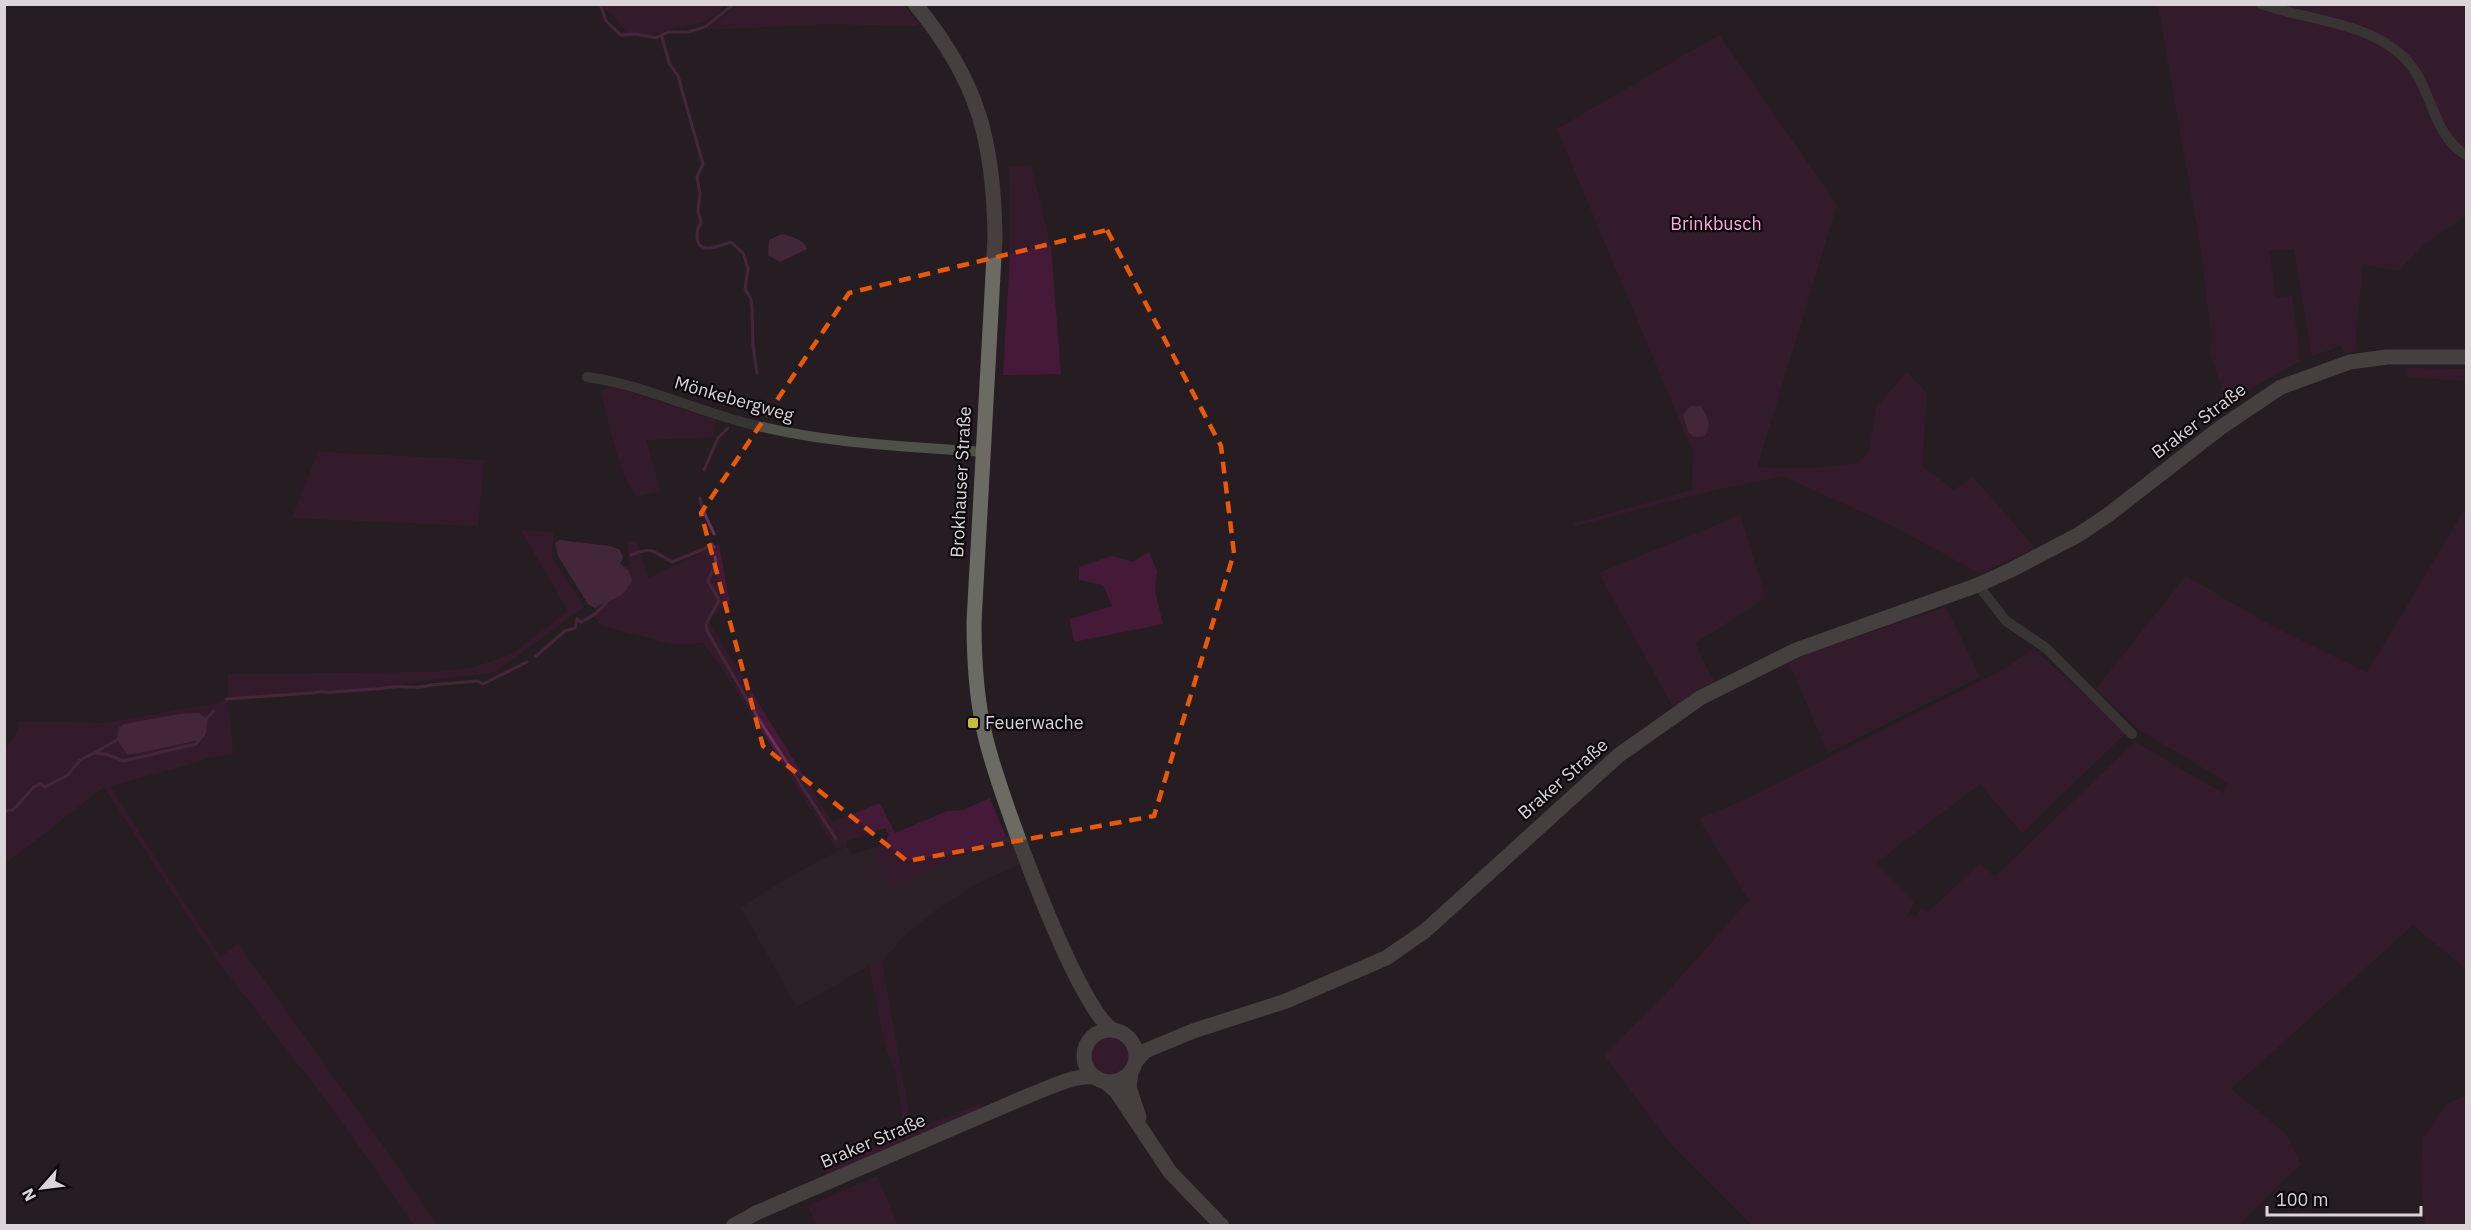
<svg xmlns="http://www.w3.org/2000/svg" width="2471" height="1230" font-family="'IBM Plex Sans',sans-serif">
  <rect width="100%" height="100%" fill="#261d22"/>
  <path fill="#32242d" d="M1010 835 1022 863 975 885 937 909 901 939 882 962 869 966 797 1007 741 908 787 878 847 846 851 854 879 846 876 858 889 888Z"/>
  <g fill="#451a38">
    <path d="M597 5H726L704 22 650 35 630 36 611 14Z"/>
    <path d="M739 5H904L919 24 915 26 830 24 706 30Z"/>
    <path d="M2158 5H2466V216L2424 244 2398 271 2363 264 2356 335 2357 351 2345 354 2341 346 2312 356 2294 250H2269L2276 298 2292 295 2300 361 2227 402 2210 354 2211 334 2201 250Z"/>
    <path d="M1719 35 1837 205 1757 467 1802 469 1858 463 1869 452 1876 408 1907 372 1927 394 1922 466 1954 490 1973 477 2036 549 1979 573 1893 526 1783 476 1715 490 1575 526 1573 524 1692 490 1693 452 1557 129Z"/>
    <path d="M1031 165 1051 248 1061 374 1003 375 1010 254 1009 167Z"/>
    <path d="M2406 368 2466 369V381L2405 377Z"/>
    <path d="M610 386 716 420 714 437 646 440 660 491 637 497C617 470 610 424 601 392Z"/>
    <path d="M318 452 484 460 478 526 292 518Z"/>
    <path d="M2466 507V969L2413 925 2231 1089 2285 1133 2301 1164 2239 1225H1752L1669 1142 1604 1055 1664 996 1749 900 1699 819 1755 795 2004 669 2034 649 2126 733 2022 833 1980 784 1876 863 1914 901 1907 918 1911 914 1915 917 1922 908 1927 913 1980 864 1995 877 2135 742 2224 794 2228 783 2140 730 2096 689 2186 576 2270 625 2367 673Z"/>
    <path d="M1740 515 1766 598 1695 643 1709 673 1715 681 1673 707 1599 573Z"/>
    <path d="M521 530 553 532 552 557 584 607 495 672 335 692 228 699 233 754 207 758 198 762 110 786 163 870 221 957 238 944 396 1164 437 1225H414L333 1109 217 960 104 787 5 864 4 748C14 740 18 733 19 721L105 723 218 703 228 699V674L435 672 472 668 512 654 568 611Z"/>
    <path d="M628 541 636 542 649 578 719 544 730 605 706 618 832 822 880 803 895 833 947 811 963 810 990 798 1006 837 889 888 876 858 879 846 884 844 889 835 885 828 847 841V846L836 849 726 674 703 643 672 644 602 626 594 617 597 602 615 569 629 565Z"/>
    <path d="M1149 552 1157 571 1155 591 1163 624 1074 642 1070 619 1112 606 1103 585 1079 580V567L1112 556 1133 562Z"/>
    <path d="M1946 607 1980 677 1828 753 1788 660Z"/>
    <path d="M882 962 912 1131 980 1104 982 1110 828 1176 824 1168 905 1134 895 1071 885 1045 869 966Z"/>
    <circle cx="1109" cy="1056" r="20"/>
    <path d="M2466 1096V1225H2425L2421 1170 2423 1138 2448 1103Z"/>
    <path d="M877 1176 898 1225H817L808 1206Z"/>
  </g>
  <g fill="#683256">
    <path d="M782 234C792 237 803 239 807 249L780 262 768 255 769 240Z"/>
    <path d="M1691 406H1701C1707 415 1712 426 1705 436L1694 437 1688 432 1683 415Z"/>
    <path d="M560 540 610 546 620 550 623 558 620 564 628 570 632 580C623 601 610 598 595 608L588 604 558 556 555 543Z"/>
    <path d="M199 713 206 719 200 740 128 755 117 740 119 727 125 724 180 714Z"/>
  </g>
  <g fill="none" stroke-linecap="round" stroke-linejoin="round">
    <g stroke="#683256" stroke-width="3">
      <path d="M600 4 606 21 621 35 636 34 656 38 668 32H688L705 27 734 4"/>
      <path d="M662 37 669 63 678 76 703 164 697 177 700 194 698 210 701 223C696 229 694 247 706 248 713 249 724 244 731 242L743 253 748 268 745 289 751 299 752 308 753 346 757 373"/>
      <path d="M704 470 718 438 728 428"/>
      <path d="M700 498C703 514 708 520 714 534"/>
      <path d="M631 555C654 546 652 551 672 562L704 549 711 544 714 547"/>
      <path d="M715 557 716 563 708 581 719 600 706 624 707 631 758 718 836 839"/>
      <path d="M536 656 565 631 575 628 577 619 581 622C590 618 601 610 607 602"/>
      <path d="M226 699 314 693C321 690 325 693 333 692 352 690 373 690 392 687 405 685 417 690 430 685L478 681 483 684 527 662"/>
      <path d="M96 752 117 740"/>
      <path d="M4 811 13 810 34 787 40 784 45 787 68 775 80 760 94 753 106 754 124 761 196 744 204 734 206 719 214 711"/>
    </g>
    <g stroke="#50504b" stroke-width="10">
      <path d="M2261 4C2309 21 2374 22 2409 63 2433 92 2432 134 2466 155"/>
      <path d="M587 377C645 385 698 412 754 425 828 444 907 446 982 452"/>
      <path d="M1978 585 2006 621 2046 648 2132 734"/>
    </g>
    <g stroke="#6b6b63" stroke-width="15">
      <path d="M915 4C978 80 994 141 995 238L974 622C974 660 976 698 985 735 996 785 1076 1008 1113 1030"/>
      <circle cx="1110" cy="1056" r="26"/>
      <path d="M1136 1061 1145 1051 1193 1031 1286 1001 1386 958 1425 931 1619 755 1700 698 1796 650 1978 585 2011 570 2078 535 2108 515 2220 428 2281 387 2350 362 2387 357H2466"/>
      <path d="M1131 1072 1129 1087 1139 1117"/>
      <path d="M1105 1082 1116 1091 1170 1172 1222 1226"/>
      <path d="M733 1226 756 1213 1030 1095C1049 1088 1073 1075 1094 1077"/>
    </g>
  </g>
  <path d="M0 0H2471V1230H0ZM1107 230 1221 446 1234 553 1154 816 907 861 763 746 701 513 849 293Z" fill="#261d22" fill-opacity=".55" fill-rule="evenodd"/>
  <path fill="none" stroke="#e8590c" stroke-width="4.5" stroke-dasharray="12 8" stroke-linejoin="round" d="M1107 230 1221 446 1234 553 1154 816 907 861 763 746 701 513 849 293Z"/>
  <rect fill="#c5bc3d" stroke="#0c080b" stroke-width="2" x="967" y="717" width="12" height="12" rx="3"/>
  <g text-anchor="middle" stroke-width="4.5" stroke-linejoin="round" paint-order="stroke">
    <g font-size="18" fill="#fea9e0" stroke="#0c080b">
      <text x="1716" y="230">Brinkbusch</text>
    </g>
    <g font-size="18" fill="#dbd5d9" stroke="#0c080b">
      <text transform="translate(734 399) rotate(16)" y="6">Mönkebergweg</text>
      <text transform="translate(2199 421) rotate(-37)" y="6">Braker Straße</text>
      <text transform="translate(961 482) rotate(-87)" y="6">Brokhauser Straße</text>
      <text transform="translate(1563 779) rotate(-41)" y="6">Braker Straße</text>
      <text transform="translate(873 1141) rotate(-23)" y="6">Braker Straße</text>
    </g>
    <g font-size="18" fill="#dbd5d9" stroke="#0c080b" text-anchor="start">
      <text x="985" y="729">Feuerwache</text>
    </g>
  </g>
  <rect width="2471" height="1230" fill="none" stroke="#dbd5d9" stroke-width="12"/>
  <g transform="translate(42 1188) rotate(242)" stroke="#0c080b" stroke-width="4.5" paint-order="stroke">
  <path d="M0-4.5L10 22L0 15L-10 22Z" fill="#dbd5d9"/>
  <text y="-9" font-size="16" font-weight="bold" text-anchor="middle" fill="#dbd5d9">N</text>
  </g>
  <path d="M2267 1206v9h154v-9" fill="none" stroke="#dbd5d9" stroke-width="3"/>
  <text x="2276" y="1206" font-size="18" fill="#dbd5d9" stroke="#0c080b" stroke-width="4.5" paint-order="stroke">100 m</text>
</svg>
